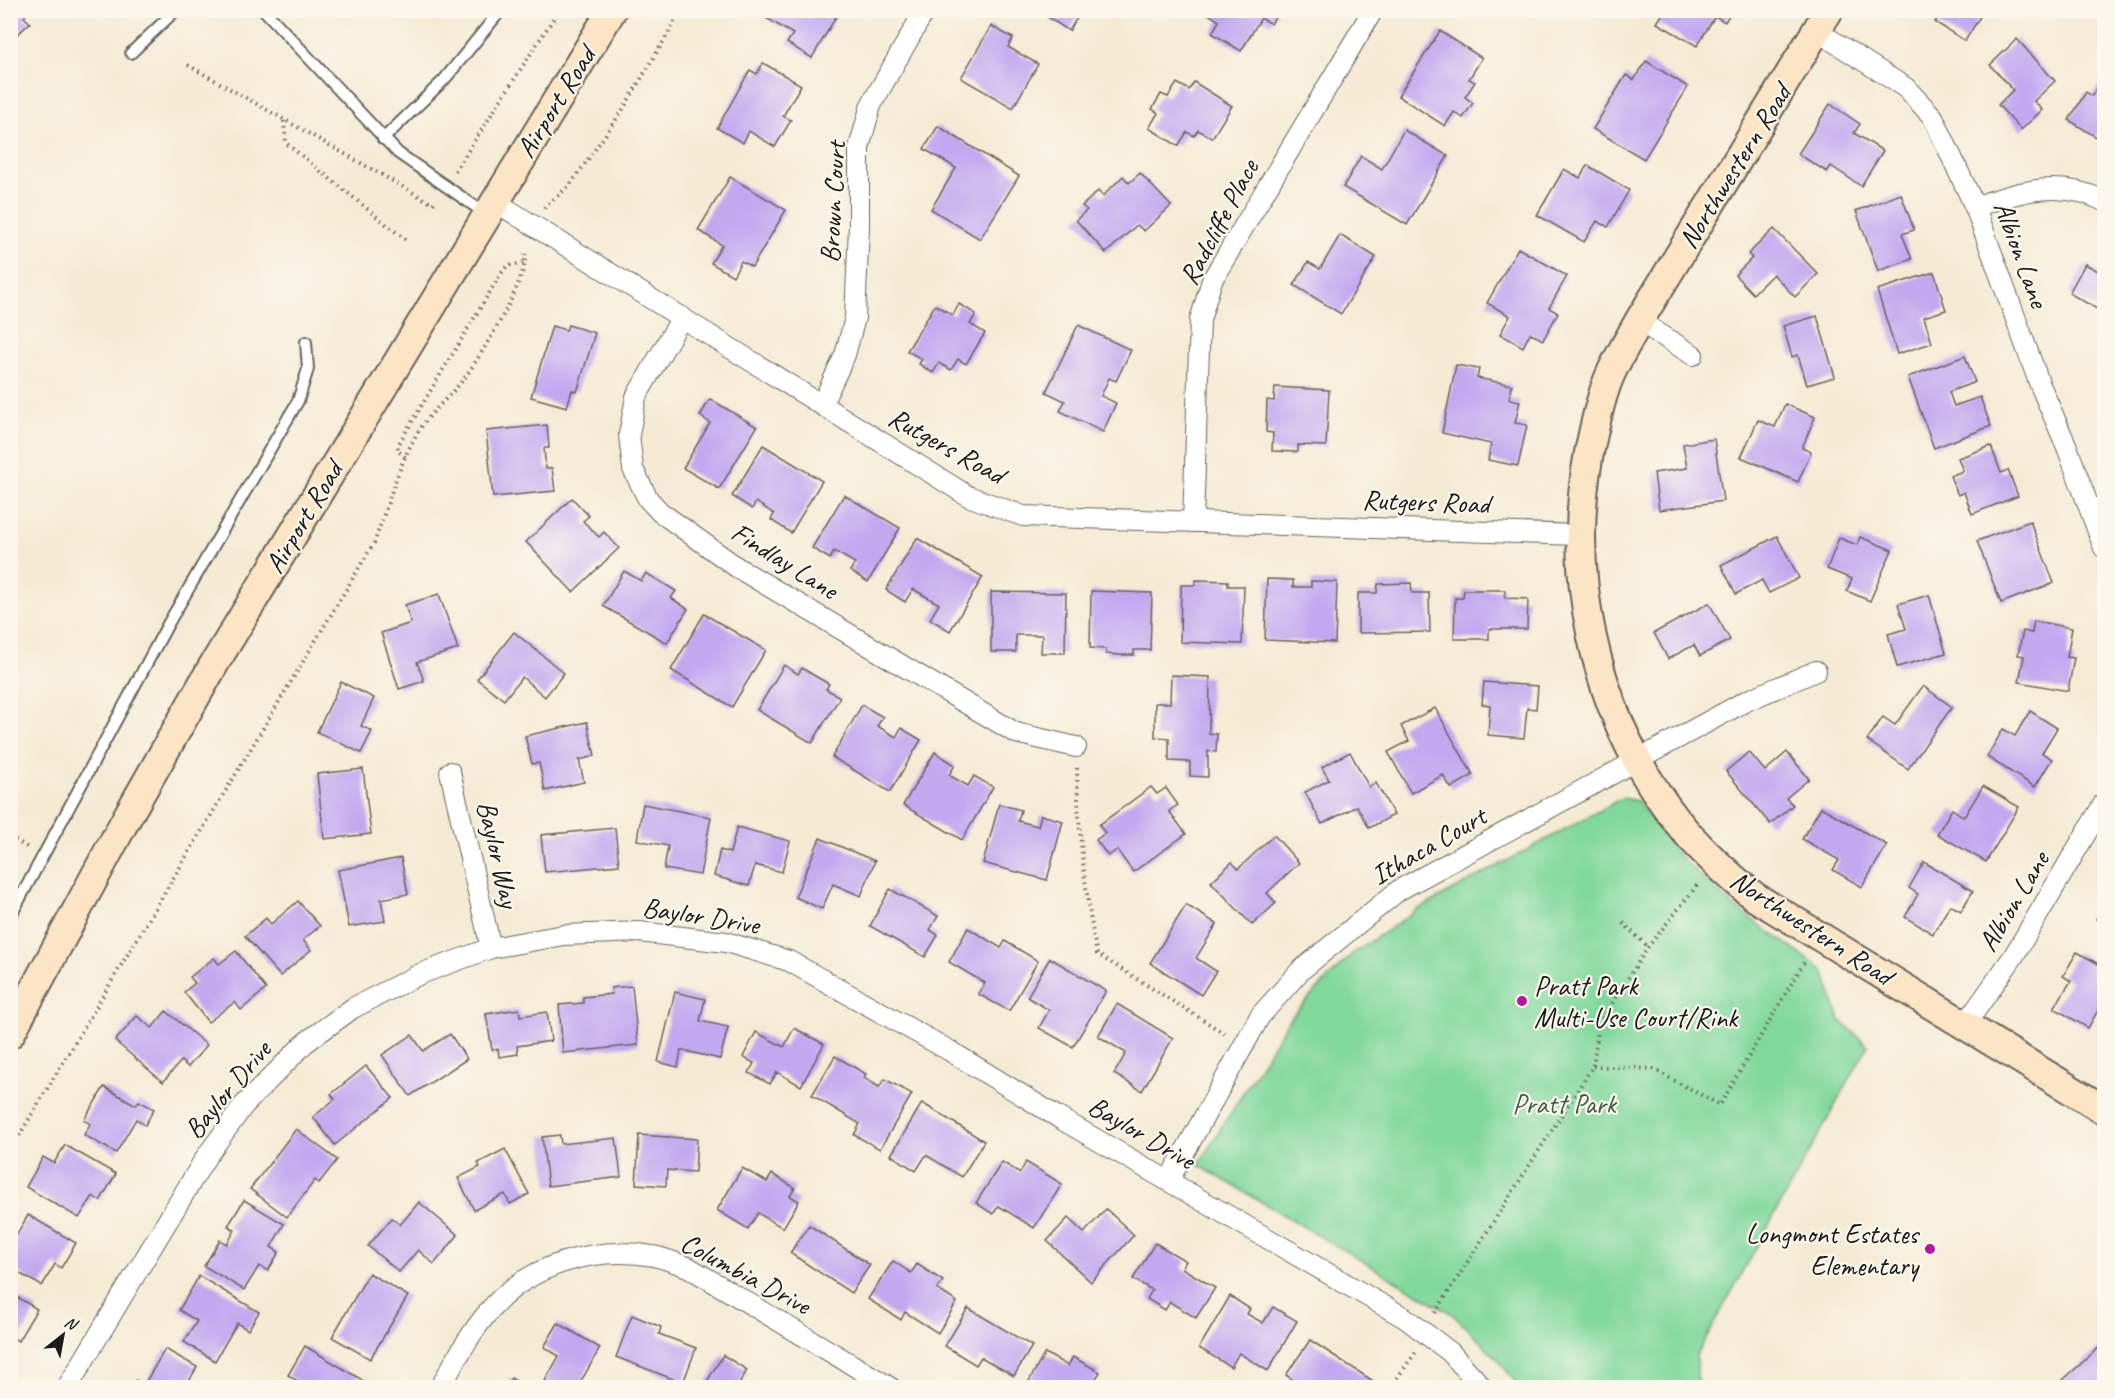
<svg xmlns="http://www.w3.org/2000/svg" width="2115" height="1398" font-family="Caveat,sans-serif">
  <rect width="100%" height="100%" fill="#fbf7ec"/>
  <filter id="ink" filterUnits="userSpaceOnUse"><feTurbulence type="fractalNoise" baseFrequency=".0167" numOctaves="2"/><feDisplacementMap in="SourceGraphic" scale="12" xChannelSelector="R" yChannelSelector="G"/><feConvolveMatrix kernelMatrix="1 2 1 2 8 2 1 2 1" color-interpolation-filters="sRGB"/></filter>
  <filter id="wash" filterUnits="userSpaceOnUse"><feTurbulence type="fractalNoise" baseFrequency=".008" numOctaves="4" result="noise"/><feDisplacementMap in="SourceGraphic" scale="24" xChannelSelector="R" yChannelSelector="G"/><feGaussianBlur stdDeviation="1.35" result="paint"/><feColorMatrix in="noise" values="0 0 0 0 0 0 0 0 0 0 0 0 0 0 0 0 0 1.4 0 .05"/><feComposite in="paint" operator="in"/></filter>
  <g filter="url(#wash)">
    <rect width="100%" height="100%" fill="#f5ebd5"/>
    <path fill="#81d89c" stroke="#4e7a5c" stroke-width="1.5" d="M1622 798 1638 801 1679 856 1732 905 1824 971 1840 1020 1868 1046 1696 1356 1698 1387H1519L1497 1358 1451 1313 1198 1165 1290 1018 1352 954 1419 909Z"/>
    <g id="blocks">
      <g fill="#c1a9f0">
        <path d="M10 10H30L24 17 30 23 10 41Z"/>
        <path d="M753 10H830L837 15 812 58 787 43 793 34Z"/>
        <path d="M1037 10H1082L1069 31Z"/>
        <path d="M1208 10H1279L1271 24 1261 18 1241 51 1212 33 1219 21 1207 13Z"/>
        <path d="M1665 10H1732L1725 22 1715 16 1697 46 1657 23Z"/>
        <path d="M1939 10H1984L1965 41 1935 22 1942 12Z"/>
        <path d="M991 26 1013 38 1008 47 1038 64 1013 108 961 78Z"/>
        <path d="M1440 31 1482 58 1469 79 1475 82 1465 97 1473 103 1463 118 1454 112 1445 126 1398 96Z"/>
        <path d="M2017 39 2055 81 2034 101 2042 110 2021 130 1998 105 2013 90 1990 65Z"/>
        <path d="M1646 61 1688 87 1644 159 1593 129 1626 75 1634 80Z"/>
        <path d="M763 63 801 85 783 116 791 120 775 147 749 131 743 143 717 128 750 70 757 74Z"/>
        <path d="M2104 75V127L2103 126 2096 137 2069 120 2086 92 2092 96Z"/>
        <path d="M1194 82 1232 106 1212 138 1198 130 1194 136 1187 132 1178 146 1149 128 1158 113 1152 109 1161 94 1168 97 1177 83 1189 90Z"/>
        <path d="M1830 104 1860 124 1854 133 1883 151 1861 186 1831 166 1827 172 1798 154Z"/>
        <path d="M938 126 1019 176 980 239 931 209 956 168 924 149Z"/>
        <path d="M1404 130 1448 156 1407 225 1343 187 1361 156 1382 169Z"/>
        <path d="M1587 165 1629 190 1608 227 1597 221 1584 242 1537 215 1564 169 1580 178Z"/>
        <path d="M1140 173 1171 206 1144 231 1137 225 1106 253 1076 220 1087 210 1082 206 1098 191 1103 196 1123 176 1129 183Z"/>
        <path d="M730 177 786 210 752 267 741 261 733 276 711 263 722 245 698 230Z"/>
        <path d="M1901 194 1914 230 1902 234 1912 259 1878 271 1856 211Z"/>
        <path d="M1774 229 1818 274 1795 297 1773 274 1753 294 1735 275 1752 258 1748 254Z"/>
        <path d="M1340 235 1376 257 1341 314 1294 285 1308 262 1320 269Z"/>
        <path d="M1518 248 1567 276 1549 308 1558 313 1543 340 1530 333 1523 347 1500 334 1510 316 1487 303Z"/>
        <path d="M2085 264 2104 274V313L2069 293Z"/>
        <path d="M1934 272 1946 310 1924 317 1932 343 1897 354 1877 290Z"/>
        <path d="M959 304 976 314 970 324 985 333 966 364 958 359 951 370 939 363 933 373 919 364 922 359 907 351 935 305 953 315Z"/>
        <path d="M1817 316 1835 377 1807 385 1798 355 1792 357 1783 326Z"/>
        <path d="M568 325 595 333 577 392 572 390 567 407 531 397 552 326 566 330Z"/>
        <path d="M1078 325 1131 350 1116 381 1109 378 1101 396 1116 403 1103 432 1060 411 1065 401 1046 392Z"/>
        <path d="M1965 356 1975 382 1949 392 1954 406 1980 397 1991 426 1934 448 1908 377Z"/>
        <path d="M1456 365 1479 369 1477 378 1512 385 1509 399 1520 401 1515 423 1527 425 1518 466 1488 460 1491 444 1442 433Z"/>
        <path d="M1275 387 1329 390 1326 446 1298 445V452L1272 451 1273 433 1266 432 1267 400 1274 401Z"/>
        <path d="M710 399 757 427 719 489 683 468 710 423 700 416Z"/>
        <path d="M1785 404 1815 417 1802 448 1811 452 1798 482 1741 457 1758 420 1775 427Z"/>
        <path d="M547 425 549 448H544L545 460 546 469 552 468 555 491 493 497 486 431Z"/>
        <path d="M1714 439 1723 501 1659 510 1654 473 1687 468 1683 444Z"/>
        <path d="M763 445 822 481 791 533 771 520 774 514 756 502 752 509 732 496Z"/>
        <path d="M1991 446 2001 473 2008 470 2018 496 1972 514 1964 492 1958 495 1950 476 1963 471 1958 458Z"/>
        <path d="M844 495 900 528 868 582 850 571 855 563 834 551 830 559 812 548Z"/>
        <path d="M572 498 589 516 583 521 599 537 604 532 619 548 573 592 526 542Z"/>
        <path d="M2030 521 2054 583 2001 603 1977 541Z"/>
        <path d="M1777 536 1799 578 1769 593 1762 580 1736 594 1721 565Z"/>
        <path d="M1860 537 1892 550 1870 601 1847 591 1852 579 1827 569 1839 538 1857 545Z"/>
        <path d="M917 538 983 577 950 631 930 619 939 604 927 597 913 589 905 602 886 590Z"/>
        <path d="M624 571 641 581 646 573 676 591 671 598 688 609 667 643 603 606Z"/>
        <path d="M1267 579 1293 580V587H1311V581L1337 582 1335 643 1265 640Z"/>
        <path d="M1196 580 1228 581V586H1244L1242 644 1180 642 1181 585H1195Z"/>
        <path d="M1411 583 1412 593H1429L1430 632 1358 633V593H1377L1378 584Z"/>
        <path d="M1464 590H1505V598L1528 599 1527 629H1489V639H1454L1455 598H1463Z"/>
        <path d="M1091 591 1152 593 1150 650H1134V655H1120L1106 654V649L1090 648Z"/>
        <path d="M991 592 1066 593 1065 653H1041L1042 635H1016V652H991Z"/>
        <path d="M439 594 458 649 417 662 424 681 399 689 381 633 411 623 405 605Z"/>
        <path d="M1929 595 1946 653 1897 667 1888 634 1906 629 1898 604Z"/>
        <path d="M1709 603 1730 640 1700 656 1694 645 1668 659 1654 633Z"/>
        <path d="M704 614 766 650 732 707 671 670Z"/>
        <path d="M2034 621 2072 628 2067 657 2074 658 2068 691 2019 682 2024 656 2018 655 2023 631 2032 633Z"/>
        <path d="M514 632 564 673 545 697 522 677 504 700 477 679Z"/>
        <path d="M784 665 798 674 802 668 815 676 829 684 826 689 840 697 812 743 757 710Z"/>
        <path d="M1171 675 1210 677 1209 733 1217 734 1216 752 1208 751V777L1190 776V762L1169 761V738L1155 737V703H1170Z"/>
        <path d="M341 682 374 698 361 726 372 731 361 753 317 732Z"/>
        <path d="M1484 682 1538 686 1536 709 1527 708 1524 738 1488 735 1490 705 1482 704Z"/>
        <path d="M1923 686 1952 707 1908 769 1867 740 1883 717 1895 725Z"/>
        <path d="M862 705 883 717 877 726 896 737 901 728 921 740 890 792 832 757Z"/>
        <path d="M1435 708 1473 775 1451 788 1443 775 1411 793 1388 752 1409 741 1401 726Z"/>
        <path d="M2030 711 2057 728 2042 753 2052 759 2035 787 1987 757 2003 729 2015 736Z"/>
        <path d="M587 722 595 756 579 760 584 782 545 791 539 763 532 764 525 736Z"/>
        <path d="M935 752 955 765 949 775 968 786 974 776 993 787 962 840 903 805Z"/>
        <path d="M1350 752 1369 787 1376 783 1394 815 1369 828 1357 806 1322 824 1305 792 1329 780 1322 767Z"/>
        <path d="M1749 752 1765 771 1787 752 1809 779 1786 798 1793 805 1770 824 1726 771Z"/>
        <path d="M363 769 371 834 324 839 317 774Z"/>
        <path d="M1983 786 2019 807 1986 862 1937 834 1952 809 1964 817Z"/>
        <path d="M1151 787 1157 794 1166 788 1178 805 1169 811 1186 834 1133 872 1117 850 1108 856 1096 840 1105 833 1099 825Z"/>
        <path d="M643 804 711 817 700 875 664 869 668 846 637 840Z"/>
        <path d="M999 804 1021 810 1018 821 1038 826 1041 815 1063 821 1047 880 983 863Z"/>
        <path d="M1821 807 1887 845 1862 887 1833 870 1839 860 1802 839Z"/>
        <path d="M737 827 790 841 782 872 755 865 749 886 714 876 720 850 730 853Z"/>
        <path d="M615 828 619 865 545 872 541 835Z"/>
        <path d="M1274 835 1299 863 1267 893 1276 903 1252 925 1211 882 1232 862 1238 869Z"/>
        <path d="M820 838 875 861 861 896 833 884 822 909 795 897Z"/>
        <path d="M401 858 408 894 381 899 385 921 349 927 338 870Z"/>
        <path d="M1924 862 1973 891 1961 911 1950 905 1933 934 1905 917 1918 894 1909 888Z"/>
        <path d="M890 889 938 916 930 930 938 935 925 957 870 926Z"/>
        <path d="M298 901 320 926 303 940 311 950 280 976 245 936 266 918 271 924Z"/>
        <path d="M1186 905 1217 924 1196 958 1216 971 1201 995 1150 963Z"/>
        <path d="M2104 905V924L2096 919Z"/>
        <path d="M968 928 1001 948 1005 941 1038 961 1009 1011 978 994 985 983 949 962Z"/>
        <path d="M236 951 266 989 241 1010 235 1002 208 1022 184 992 195 983 190 977 214 958 219 964Z"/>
        <path d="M2077 952 2104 967 2101 973 2104 976V1004L2102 1003 2088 1028 2054 1008 2071 981 2063 976Z"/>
        <path d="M1050 958 1106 991 1073 1047 1039 1028 1049 1010 1027 997Z"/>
        <path d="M632 986 638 1045 563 1053 559 1005 583 1003V997L612 994 611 988Z"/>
        <path d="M675 992 705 999 700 1021 728 1027 720 1059 681 1050 678 1067 658 1062Z"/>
        <path d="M1117 1004 1173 1038 1142 1091 1114 1074 1126 1053 1098 1036Z"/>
        <path d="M519 1009 520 1016 547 1012 551 1041 517 1046 518 1054 499 1057 498 1049 492 1050 486 1014Z"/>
        <path d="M166 1011 207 1045 188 1067 181 1061 163 1082 115 1041 137 1016 152 1028Z"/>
        <path d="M794 1028 824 1044 801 1086 777 1072 770 1084 749 1073 754 1063 743 1057 756 1032 784 1047Z"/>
        <path d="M450 1034 467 1059 410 1096 382 1055 412 1035 423 1051Z"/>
        <path d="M835 1056 866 1074 864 1078 879 1087 885 1079 912 1094 880 1149 854 1135 860 1124 812 1095Z"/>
        <path d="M366 1066 393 1098 335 1145 313 1117 335 1099 331 1094Z"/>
        <path d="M104 1087 136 1105 139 1101 154 1109 145 1125 136 1119 116 1153 84 1135 90 1124 84 1120Z"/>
        <path d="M922 1103 984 1141 962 1177 926 1155 916 1171 891 1155Z"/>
        <path d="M296 1129 337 1160 319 1183 315 1180 287 1217 250 1189Z"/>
        <path d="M560 1135 561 1144 616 1138 621 1177 548 1186 542 1137Z"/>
        <path d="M639 1135 697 1139 695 1172 667 1170 666 1186 636 1184Z"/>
        <path d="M65 1145 116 1174 100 1201 93 1196 79 1218 26 1187 43 1157 54 1163Z"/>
        <path d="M505 1149 529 1194 510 1204 505 1194 474 1210 458 1178 480 1167 478 1163Z"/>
        <path d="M1002 1162 1020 1173 1026 1162 1062 1184 1034 1228 999 1206 993 1214 976 1203Z"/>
        <path d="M742 1168 767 1182 772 1174 795 1188 790 1196 799 1201 783 1228 758 1213 748 1229 717 1210Z"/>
        <path d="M244 1200 284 1224 271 1247 279 1252 268 1271 259 1266 244 1290 204 1266 220 1240 227 1244 235 1230 228 1226Z"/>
        <path d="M419 1202 458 1235 434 1264 418 1250 399 1272 368 1246 392 1218 400 1225Z"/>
        <path d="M1106 1209 1134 1235 1091 1282 1047 1241 1068 1218 1084 1233Z"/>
        <path d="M28 1215 76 1243 61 1268 55 1264 42 1286 10 1268V1230L17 1234Z"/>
        <path d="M809 1225 870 1265 851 1293 790 1253Z"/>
        <path d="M1155 1243 1186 1261 1182 1268 1215 1288 1196 1318 1170 1302 1165 1310 1147 1299 1152 1290 1133 1279Z"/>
        <path d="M893 1261 911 1273 917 1264 943 1281 937 1289 957 1302 938 1333 905 1312 901 1320 868 1299Z"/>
        <path d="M369 1273 408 1296 370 1359 332 1337Z"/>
        <path d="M199 1276 259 1312 248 1330 237 1323 215 1361 184 1342 197 1321 179 1310Z"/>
        <path d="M10 1293 37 1309 18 1341 10 1336Z"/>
        <path d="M1230 1296 1250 1309 1247 1314 1263 1323 1273 1307 1297 1321 1268 1371 1239 1353 1231 1367 1199 1348Z"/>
        <path d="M968 1308 1032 1346 1014 1376 981 1357 976 1365 945 1346Z"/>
        <path d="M632 1315 661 1327 659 1334 696 1348 683 1383 616 1357Z"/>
        <path d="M558 1323 600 1348 577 1388H556L545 1381 559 1356 544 1347Z"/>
        <path d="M1310 1340 1373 1381 1368 1388H1305L1286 1375Z"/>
        <path d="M2104 1343V1388H2054Z"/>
        <path d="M305 1346 364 1381 361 1388H308L288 1375Z"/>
        <path d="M165 1349 197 1367 185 1388H132L136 1380 144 1385Z"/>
        <path d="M1045 1353 1068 1366 1073 1357 1100 1372 1093 1383 1102 1388H1025Z"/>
        <path d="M723 1355 747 1370 737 1388H703Z"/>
        <path d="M511 1378 527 1388H505Z"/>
      </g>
    </g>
  </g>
  <g filter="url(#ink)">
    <use href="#blocks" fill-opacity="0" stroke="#68645d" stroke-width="1.5"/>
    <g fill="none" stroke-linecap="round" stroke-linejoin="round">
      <defs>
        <g id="lane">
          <path d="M264 10 398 153 486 214"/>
          <path d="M131 53 176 10"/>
          <path d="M383 139 444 80 501 10"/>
          <path d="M10 917 168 624 298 401 308 369 306 342"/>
        </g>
        <g id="street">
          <path d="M1817 31 1906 88 1933 117 1975 207 2040 385 2067 447 2104 548"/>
          <path d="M494 201 968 496 1023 516 1579 535"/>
          <path d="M1975 207C2018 191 2061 179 2104 201"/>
          <path d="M682 317 636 397 629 435 633 469 648 499 660 512 738 568 1016 733 1076 747"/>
          <path d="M1639 321 1693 355"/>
          <path d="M822 404 845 355 855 318 859 226V148L871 105 925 10"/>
          <path d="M1193 522 1200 320 1212 280 1373 10"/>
          <path d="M450 772 491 948"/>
          <path d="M1965 1025 2013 957 2104 803"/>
          <path d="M1169 1180 1260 1016 1300 971 1399 890 1746 701 1816 671"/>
          <path d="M67 1388 206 1157 244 1105 305 1043 353 1008 420 974 491 948 564 935 639 932 726 942 789 961 950 1051 1061 1119 1405 1318 1450 1352 1483 1388"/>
          <path d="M440 1388C455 1361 470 1333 490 1310 528 1265 595 1245 653 1256 664 1258 676 1263 688 1267L891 1388"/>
        </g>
        <g id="secondary">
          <path d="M1829 10 1639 321C1630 338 1619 355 1611 373 1602 392 1598 413 1593 434 1562 566 1593 714 1677 821 1700 850 1727 874 1755 897L2104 1110"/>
          <path d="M10 1034 126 819 213 666 612 10"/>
        </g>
      </defs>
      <use href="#lane" stroke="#68645d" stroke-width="14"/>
      <use href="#street" stroke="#68645d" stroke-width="22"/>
      <use href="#secondary" stroke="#68645d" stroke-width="32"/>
      <g stroke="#68645d" stroke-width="4" stroke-dasharray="1.5 4.5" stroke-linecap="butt">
        <path d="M188 65 433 204 436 200"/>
        <path d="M284 121 286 143 407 241"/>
        <path d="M455 171 559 10"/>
        <path d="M544 208 570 185 622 111 682 10"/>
        <path d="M405 457 398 451V445L500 275 507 266 527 262"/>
        <path d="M1077 768C1078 831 1085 892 1097 954L1227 1035"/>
        <path d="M10 837 30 849"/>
        <path d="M1623 923 1648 947"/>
        <path d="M1593 1066 1653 1069 1720 1105 1806 959"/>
        <path d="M10 1151 374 543C388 506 397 467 418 432 431 411 451 396 466 376 481 355 529 278 525 254"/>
        <path d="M1435 1313 1593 1066 1599 1024 1648 947 1699 883"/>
        <path d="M1390 1388 1416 1352"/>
      </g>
      <use href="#lane" stroke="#fff" stroke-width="10"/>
      <use href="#street" stroke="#fff" stroke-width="20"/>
      <use href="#secondary" stroke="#fce5c4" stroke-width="28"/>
    </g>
  </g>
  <g fill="#b5179e" stroke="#fbf7ec" stroke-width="2">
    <circle cx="1522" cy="1001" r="6"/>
    <circle cx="1930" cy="1249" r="6"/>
  </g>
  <g text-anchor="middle" stroke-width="4.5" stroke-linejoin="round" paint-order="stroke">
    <g font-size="28" fill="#1c1c1c" stroke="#fbf7ec">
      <text transform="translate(555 102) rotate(-58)" y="10">Airport Road</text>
      <text transform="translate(1734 166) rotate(-58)" y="10">Northwestern Road</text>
      <text transform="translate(832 202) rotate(-87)" y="10">Brown Court</text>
      <text transform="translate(1218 222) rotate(-62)" y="10">Radcliffe Place</text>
      <text transform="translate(2022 254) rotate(70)" y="10">Albion Lane</text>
      <text transform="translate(947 445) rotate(29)" y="10">Rutgers Road</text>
      <text transform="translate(1426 501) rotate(2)" y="10">Rutgers Road</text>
      <text transform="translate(303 517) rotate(-59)" y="10">Airport Road</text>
      <text transform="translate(785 560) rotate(32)" y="10">Findlay Lane</text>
      <text transform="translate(1428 845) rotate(-30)" y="10">Ithaca Court</text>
      <text transform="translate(499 854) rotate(77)" y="10">Baylor Way</text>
      <text transform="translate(2013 901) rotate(-59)" y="10">Albion Lane</text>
      <text transform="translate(701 915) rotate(9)" y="10">Baylor Drive</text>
      <text transform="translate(1812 927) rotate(33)" y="10">Northwestern Road</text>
      <text transform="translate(227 1089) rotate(-50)" y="10">Baylor Drive</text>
      <text transform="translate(1142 1132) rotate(30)" y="10">Baylor Drive</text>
      <text transform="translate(746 1273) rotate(28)" y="10">Columbia Drive</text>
    </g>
    <g font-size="28" fill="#1c1c1c" stroke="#fbf7ec" text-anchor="start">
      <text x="1534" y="995">Pratt Park<tspan x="1534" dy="32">Multi-Use Court/Rink</tspan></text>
      <text x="1918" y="1243" text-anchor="end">Longmont Estates<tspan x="1918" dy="32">Elementary</tspan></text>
    </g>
    <g font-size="28" fill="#3f5e49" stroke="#fbf7ec">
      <text x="1564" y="1113">Pratt Park</text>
    </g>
  </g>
  <rect width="2115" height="1398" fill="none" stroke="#fbf7ec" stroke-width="36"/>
  <g transform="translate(63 1335) rotate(31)" stroke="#fbf7ec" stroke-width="4.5" paint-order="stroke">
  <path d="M0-4.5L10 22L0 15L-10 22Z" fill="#1c1c1c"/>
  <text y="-9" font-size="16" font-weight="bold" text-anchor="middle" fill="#1c1c1c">N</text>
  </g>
</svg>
